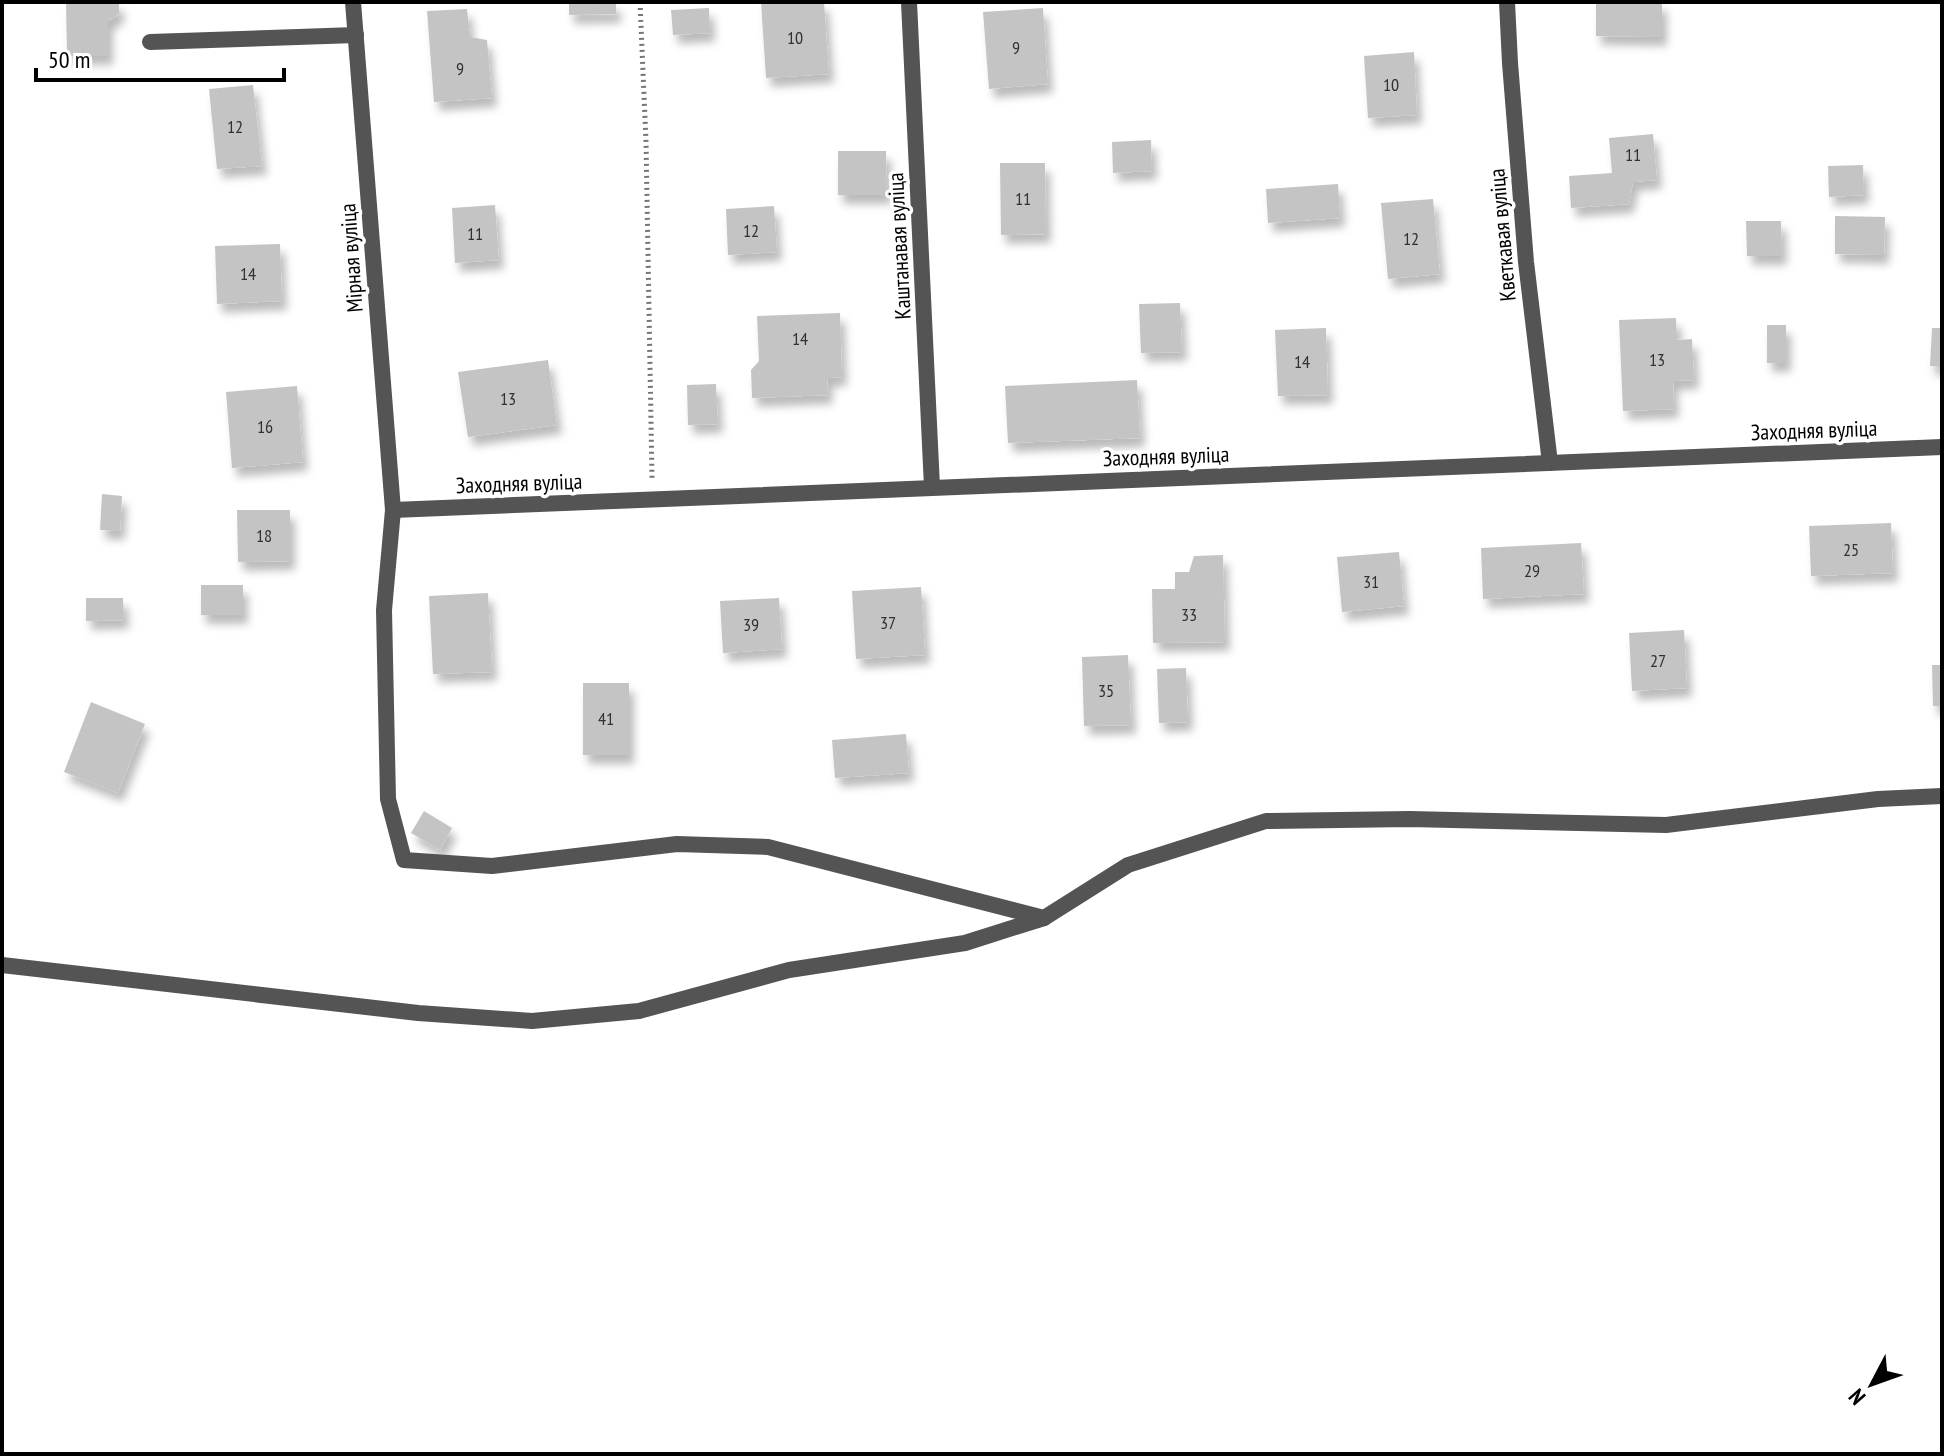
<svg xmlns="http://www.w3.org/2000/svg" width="1944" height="1456" font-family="'PT Sans Narrow',sans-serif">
  <defs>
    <filter id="shadow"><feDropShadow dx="5" dy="9" stdDeviation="4" flood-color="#0004"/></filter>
  </defs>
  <rect width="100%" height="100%" fill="#fff"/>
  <g fill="#c4c4c4" filter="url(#shadow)">
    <path d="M66 2H119V14L108 21V56H67Z"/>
    <path d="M569 2H616V14L569 15Z"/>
    <path d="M761 2H824L829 74 766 78Z"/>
    <path d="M1596 2H1662V37L1596 36Z"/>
    <path d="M709 8 710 33 673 35 671 10Z"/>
    <path d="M1043 8 1048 84 989 89 983 12Z"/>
    <path d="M467 9 470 37 487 40 492 98 434 102 427 11Z"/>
    <path d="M1414 52 1417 115 1368 118 1364 56Z"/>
    <path d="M253 85 262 166 217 169 209 89Z"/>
    <path d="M1653 134 1657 180 1633 182 1629 204 1571 208 1569 176 1612 173 1609 138Z"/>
    <path d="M1151 140 1152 171 1113 173 1112 142Z"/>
    <path d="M838 151H886L887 195H838Z"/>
    <path d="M1000 163H1045L1046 234 1001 235Z"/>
    <path d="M1863 165 1864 195 1829 197 1828 166Z"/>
    <path d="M1338 184 1340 218 1268 223 1266 189Z"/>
    <path d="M1433 199 1440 274 1388 279 1381 203Z"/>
    <path d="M495 205 499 260 455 263 452 208Z"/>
    <path d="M774 206 777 252 728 255 726 209Z"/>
    <path d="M1835 216 1885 217 1884 255 1835 254Z"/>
    <path d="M1746 221H1781L1782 256H1747Z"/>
    <path d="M280 244 282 301 217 304 215 246Z"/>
    <path d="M1180 303 1182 352 1141 353 1139 304Z"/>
    <path d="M840 313 842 377 827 378 828 395 752 398 751 370 759 361 757 316Z"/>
    <path d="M1676 318 1677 340 1692 339 1694 380 1673 381 1674 409 1623 411 1619 320Z"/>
    <rect x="1767" y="325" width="19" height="38"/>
    <path d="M1326 328 1328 395 1278 396 1275 330Z"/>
    <path d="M1932 328H1942V367L1930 366Z"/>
    <path d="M548 360 557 425 468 437 458 372Z"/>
    <path d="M1137 380 1140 438 1008 443 1005 386Z"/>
    <path d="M716 384 718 424 688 425 687 385Z"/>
    <path d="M297 386 303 462 232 468 226 392Z"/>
    <path d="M102 494 122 496 120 531 100 530Z"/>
    <path d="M237 510H290V561L238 562Z"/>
    <path d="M1891 523 1893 573 1811 576 1809 526Z"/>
    <path d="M1581 543 1584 594 1483 599 1481 548Z"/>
    <path d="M1399 552 1404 606 1342 612 1337 557Z"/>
    <path d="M1223 555 1225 642 1153 643 1152 589H1175V572H1189L1194 556Z"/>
    <rect x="201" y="585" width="42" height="30"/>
    <path d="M921 587 925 655 856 659 852 591Z"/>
    <path d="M488 593 492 672 433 674 429 596Z"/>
    <path d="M86 598H123L124 620 86 621Z"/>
    <path d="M779 598 782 649 723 653 720 601Z"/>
    <path d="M1684 630 1687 688 1632 691 1629 633Z"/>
    <path d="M1128 655 1131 725 1084 726 1082 657Z"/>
    <path d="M1932 665H1942V706H1933Z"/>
    <path d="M1186 668 1188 722 1159 723 1157 669Z"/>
    <rect x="583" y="683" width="46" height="72"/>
    <path d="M91 702 145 724 118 793 64 772Z"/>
    <path d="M906 734 909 773 835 778 832 740Z"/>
    <path d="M424 811 452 828 440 850 411 833Z"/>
  </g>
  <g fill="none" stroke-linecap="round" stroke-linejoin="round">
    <path stroke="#767676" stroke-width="5" stroke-dasharray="2 4" stroke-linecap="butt" d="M640 2 646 141 652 478"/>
    <g stroke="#545454" stroke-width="16">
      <path d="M150 42 356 35"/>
      <path d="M393 510 384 610 388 799 404 860 492 866 677 844 768 847 1044 918"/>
    </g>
    <g stroke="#545454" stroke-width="16">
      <path d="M353 2 393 510 1942 447"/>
      <path d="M909 2 932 487"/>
      <path d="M1507 2 1510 63 1526 262 1550 463"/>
      <path d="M2 965 418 1013 532 1021 639 1011 789 970 965 943 1044 918 1128 865 1266 821 1410 819 1666 825 1878 799 1942 796"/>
    </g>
  </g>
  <g text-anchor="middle" stroke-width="7" stroke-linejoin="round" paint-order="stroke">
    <g font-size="18" fill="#313131">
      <text x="795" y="44">10</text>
      <text x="1016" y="54">9</text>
      <text x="460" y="75">9</text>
      <text x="1391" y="91">10</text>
      <text x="235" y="133">12</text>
      <text x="1633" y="161">11</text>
      <text x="1023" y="205">11</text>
      <text x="751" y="237">12</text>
      <text x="475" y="240">11</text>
      <text x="1411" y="245">12</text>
      <text x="248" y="280">14</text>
      <text x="800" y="345">14</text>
      <text x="1657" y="366">13</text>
      <text x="1302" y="368">14</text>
      <text x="508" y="405">13</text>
      <text x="265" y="433">16</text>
      <text x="264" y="542">18</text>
      <text x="1851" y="556">25</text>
      <text x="1532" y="577">29</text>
      <text x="1371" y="588">31</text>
      <text x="1189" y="621">33</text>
      <text x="888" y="629">37</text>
      <text x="751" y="631">39</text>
      <text x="1658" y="667">27</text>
      <text x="1106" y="697">35</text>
      <text x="606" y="725">41</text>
    </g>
    <g font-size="22" fill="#000" stroke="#fff">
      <text transform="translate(1502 235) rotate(-95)" y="8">Кветкавая вуліца</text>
      <text transform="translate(899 246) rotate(-93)" y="8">Каштанавая вуліца</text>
      <text transform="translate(351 258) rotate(-94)" y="8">Мірная вуліца</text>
      <text transform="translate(1814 430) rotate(-2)" y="8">Заходняя вуліца</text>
      <text transform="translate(1166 456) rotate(-2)" y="8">Заходняя вуліца</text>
      <text transform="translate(519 483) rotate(-2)" y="8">Заходняя вуліца</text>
    </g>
  </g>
  <rect width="1944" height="1456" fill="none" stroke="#000000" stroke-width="8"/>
  <g transform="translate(1872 1384) rotate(229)" stroke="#ffffff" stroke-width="6" paint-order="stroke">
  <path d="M0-6L14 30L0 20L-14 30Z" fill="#000000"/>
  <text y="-12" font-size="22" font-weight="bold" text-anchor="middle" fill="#000000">N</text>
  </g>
  <path d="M36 68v12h248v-12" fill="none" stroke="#000000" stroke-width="4"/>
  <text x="48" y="68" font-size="24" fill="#000000" stroke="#ffffff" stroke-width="6" paint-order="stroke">50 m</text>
</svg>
